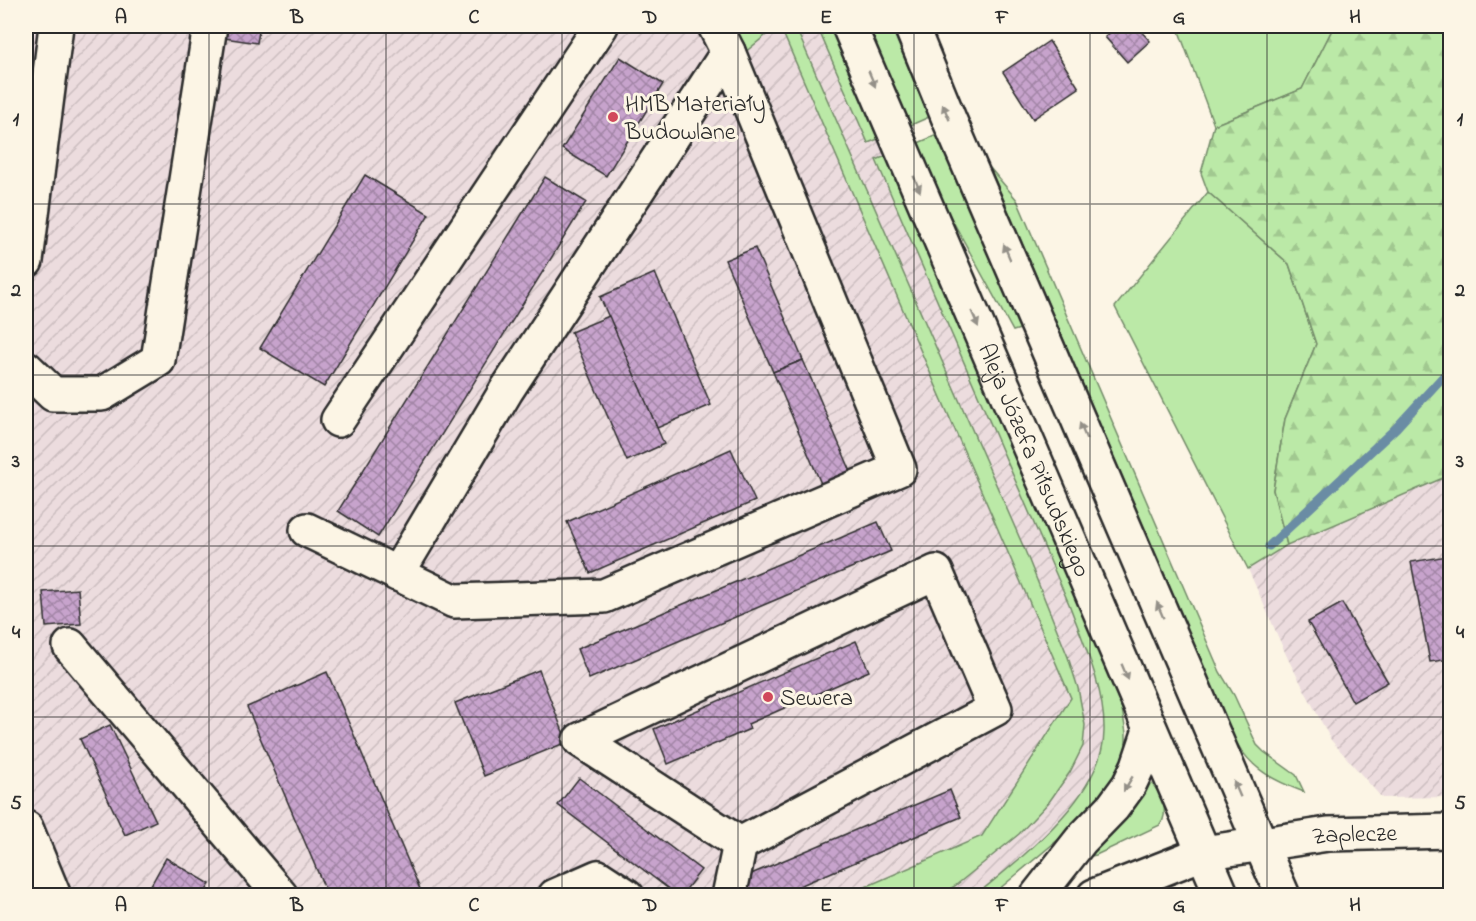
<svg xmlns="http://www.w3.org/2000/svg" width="1476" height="921" font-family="'Indie Flower',sans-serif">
  <defs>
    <pattern id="industrial-furrows" width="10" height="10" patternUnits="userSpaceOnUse" patternTransform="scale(1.5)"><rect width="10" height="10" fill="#ecdcde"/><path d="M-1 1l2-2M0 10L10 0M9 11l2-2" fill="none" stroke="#cbbdbf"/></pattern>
    <pattern id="forest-firs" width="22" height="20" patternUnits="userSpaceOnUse" patternTransform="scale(1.5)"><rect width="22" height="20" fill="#bbe9a7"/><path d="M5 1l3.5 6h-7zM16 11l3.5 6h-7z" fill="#a1c890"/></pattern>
    <pattern id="building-cross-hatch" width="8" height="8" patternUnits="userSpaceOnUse" patternTransform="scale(1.5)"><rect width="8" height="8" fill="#c7a3cc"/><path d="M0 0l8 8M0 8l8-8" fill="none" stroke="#a285a6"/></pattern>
  </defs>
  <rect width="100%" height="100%" fill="#fcf5e5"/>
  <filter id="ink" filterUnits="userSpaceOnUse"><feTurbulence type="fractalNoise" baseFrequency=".0167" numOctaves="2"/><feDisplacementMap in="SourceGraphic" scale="12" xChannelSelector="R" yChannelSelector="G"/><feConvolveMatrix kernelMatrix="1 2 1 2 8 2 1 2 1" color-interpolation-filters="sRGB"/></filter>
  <g filter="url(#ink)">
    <g fill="url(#industrial-furrows)">
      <path d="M26 26H830L1122 709 1126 746 1090 813 992 895H26Z"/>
      <path d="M1450 475V797L1382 798 1331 740 1288 659 1248 569 1287 545Z"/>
    </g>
    <g fill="#bbe9a7" stroke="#738a69" stroke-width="1.5">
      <path d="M731 26H777L744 53Z"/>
      <path d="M780 26H795L1024 548 1068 657 1078 688 1085 725 1083 746 1070 772 1049 802 1019 834 955 886 939 895H847L982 836 1071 698Z"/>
      <path d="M817 26H830L878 139 868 143Z"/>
      <path d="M868 26H891L929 117 911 125Z"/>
      <path d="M1177 26H1242L1249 28 1251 26H1334L1302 89 1214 125Z"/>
      <path d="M937 135 1020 329 1013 331 944 205 918 143Z"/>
      <path d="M886 156 1116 692 1122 709 1126 733V746L1121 770 1090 813 992 895H976C1021 858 1104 795 1104 731 1105 689 1083 642 1069 604L876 160Z"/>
      <path d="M990 168 1017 200 1220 672 1234 695 1257 745 1264 752 1296 775 1304 792C1275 781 1252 770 1236 742Z"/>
      <path d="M1208 192 1289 264 1316 344 1285 419 1273 490 1287 545 1248 569 1115 307Z"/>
      <path d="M1150 782C1161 792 1170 812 1160 825L1096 855 1086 857 1145 783Z"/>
    </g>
    <path fill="url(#forest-firs)" stroke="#738a69" stroke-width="1.5" d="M1334 26H1450V475L1287 545 1273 490 1285 419 1316 344 1289 264 1208 192 1201 173 1214 125 1302 89Z"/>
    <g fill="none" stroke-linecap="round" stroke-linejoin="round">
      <path stroke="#6b8ca4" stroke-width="9" d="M1269 546 1396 428 1450 369"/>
    </g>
    <g fill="url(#building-cross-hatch)" stroke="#2b2b2b" stroke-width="1.5">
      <path d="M186 26H260L257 43 185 32Z"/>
      <path d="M1118 26H1136L1150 41 1127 62 1105 37Z"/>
      <path d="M1049 41 1079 88 1033 119 1003 72Z"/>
      <path d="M620 57 663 84 606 176 562 149Z"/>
      <path d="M365 175 429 214 324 387 260 348Z"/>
      <path d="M545 177 586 202 378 537 338 511Z"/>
      <path d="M755 248 803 360 773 372 725 260Z"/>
      <path d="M655 273 711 405 657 428 600 297Z"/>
      <path d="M609 316 664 444 627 461 571 332Z"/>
      <path d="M803 360 852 474 822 486 773 372Z"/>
      <path d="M731 449 755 501 590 573 567 522Z"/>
      <path d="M878 522 891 551 589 679 577 649Z"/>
      <path d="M1447 556 1450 576V659L1430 662 1411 562Z"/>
      <path d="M78 589 81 624 46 627 43 592Z"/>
      <path d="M1342 603 1388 682 1353 702 1308 622Z"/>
      <path d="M856 641 869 671 748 724 750 729 668 764 654 729Z"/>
      <path d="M539 670 567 742 484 776 455 703Z"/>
      <path d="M327 672 423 896H328L247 707Z"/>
      <path d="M110 725 156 821 125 835 80 739Z"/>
      <path d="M579 778 701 870 681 896H678L558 805Z"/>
      <path d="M950 790 961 817 776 896H751L744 877Z"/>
      <path d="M166 858 210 884 203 896H145Z"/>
    </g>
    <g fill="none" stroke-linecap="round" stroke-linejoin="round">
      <defs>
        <g id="minor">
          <path id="s1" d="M849 26 1222 896"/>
          <path d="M911 26 949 119 1283 896"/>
          <path d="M26 261 56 26"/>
          <path d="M26 368 53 394H102L158 360 210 26"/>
          <path d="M338 420 601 26"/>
          <path d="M307 530 454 601 604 596 899 469 728 52 715 26"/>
          <path d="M936 572 995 709 740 844 580 740Z"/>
          <path d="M397 574 506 391 728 52"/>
          <path d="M70 646 281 896"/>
          <path d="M26 828 54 896"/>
          <path d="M555 896 598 877 627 896"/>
          <path d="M729 896 740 844"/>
          <path d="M1037 896 1081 840 1113 807 1129 785 1138 766 1150 730"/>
          <path id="s2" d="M1094 896 1203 853 1328 834 1450 831"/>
        </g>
      </defs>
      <use href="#minor" stroke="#2b2b2b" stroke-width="38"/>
      <use href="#minor" stroke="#fcf5e5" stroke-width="33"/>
    </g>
    <defs><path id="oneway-solid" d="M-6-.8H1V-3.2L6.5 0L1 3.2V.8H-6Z" transform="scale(1.5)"/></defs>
    <g fill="#949088">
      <use href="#oneway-solid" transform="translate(872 79) rotate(67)"/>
      <use href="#oneway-solid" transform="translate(946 112) rotate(-113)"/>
      <use href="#oneway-solid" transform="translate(917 184) rotate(67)"/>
      <use href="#oneway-solid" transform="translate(1007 252) rotate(-113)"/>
      <use href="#oneway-solid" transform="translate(975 319) rotate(67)"/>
      <use href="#oneway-solid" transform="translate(1083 431) rotate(-113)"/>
      <use href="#oneway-solid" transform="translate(1160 610) rotate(-113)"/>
      <use href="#oneway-solid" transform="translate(1125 672) rotate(67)"/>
      <use href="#oneway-solid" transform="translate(1128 784) rotate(121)"/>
      <use href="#oneway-solid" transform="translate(1237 789) rotate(-113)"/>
    </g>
  </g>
  <path fill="none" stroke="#2b2b2b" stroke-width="1.5" stroke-opacity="0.55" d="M209 26V896M386 26V896M562 26V896M738 26V896M914 26V896M1090 26V896M1267 26V896M26 204H1450M26 375H1450M26 546H1450M26 717H1450"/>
  <g fill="#d1495b" stroke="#fcf5e5" stroke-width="2">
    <circle cx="613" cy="117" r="6"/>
    <circle cx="768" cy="697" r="6"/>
  </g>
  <g text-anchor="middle" stroke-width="6" stroke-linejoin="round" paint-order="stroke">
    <g font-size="24" fill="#2b2b2b" stroke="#fcf5e5" text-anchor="start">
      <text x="625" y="111">HMB Materiały<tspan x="625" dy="28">Budowlane</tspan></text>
      <text x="780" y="705">Sewera</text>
    </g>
    <g font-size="24" fill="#2b2b2b" stroke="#fcf5e5">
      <text dy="8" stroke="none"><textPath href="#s1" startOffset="472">Aleja Józefa Piłsudskiego</textPath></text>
      <text dy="8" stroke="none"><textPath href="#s2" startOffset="270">Zaplecze</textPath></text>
    </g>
  </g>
  <rect width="1476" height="921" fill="none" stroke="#fcf5e5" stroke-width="66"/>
  <rect x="33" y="33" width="1410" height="855" fill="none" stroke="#2b2b2b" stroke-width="2"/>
  <g font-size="20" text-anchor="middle" font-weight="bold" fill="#2b2b2b">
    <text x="121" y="23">A</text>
    <text x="297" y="23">B</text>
    <text x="474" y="23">C</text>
    <text x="650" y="23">D</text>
    <text x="826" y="23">E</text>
    <text x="1002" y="23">F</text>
    <text x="1179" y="23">G</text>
    <text x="1355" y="23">H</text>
    <text x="16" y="125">1</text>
    <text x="1460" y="125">1</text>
    <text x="16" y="296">2</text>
    <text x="1460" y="296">2</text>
    <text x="16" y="467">3</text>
    <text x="1460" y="467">3</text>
    <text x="16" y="638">4</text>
    <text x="1460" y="638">4</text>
    <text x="16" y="809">5</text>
    <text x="1460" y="809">5</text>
    <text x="121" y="911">A</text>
    <text x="297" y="911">B</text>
    <text x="474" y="911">C</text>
    <text x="650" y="911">D</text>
    <text x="826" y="911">E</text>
    <text x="1002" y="911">F</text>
    <text x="1179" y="911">G</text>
    <text x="1355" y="911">H</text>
  </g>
</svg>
